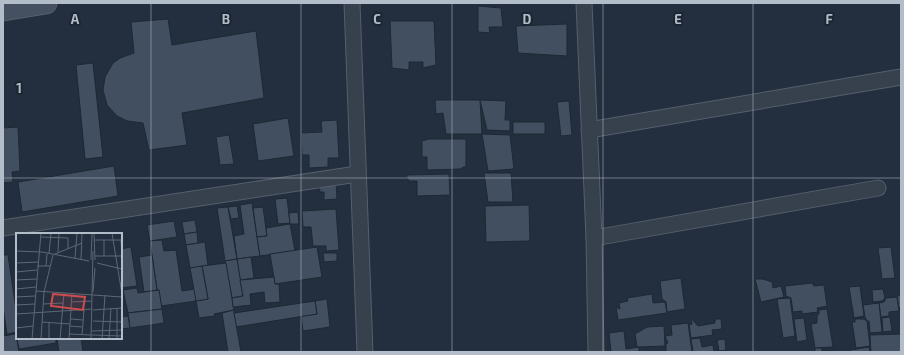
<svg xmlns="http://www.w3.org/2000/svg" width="904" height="355" font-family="'Exo 2',sans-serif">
  <rect width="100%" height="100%" fill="#232f3e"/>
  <g fill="#424f60" stroke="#1e2835">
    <path d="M478 6 501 8 503 27H489L490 33 478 32Z"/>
    <path d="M168 19 172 45 256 31 264 98 182 113 187 145 149 150 143 123 127 121 117 116 107 105 103 90 105 77 113 63 120 58 134 53 131 22Z"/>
    <path d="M390 21H434L436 65 423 68V62H409V70L392 68Z"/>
    <path d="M567 24V56L518 53 516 26Z"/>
    <path d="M93 63 103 157 85 159 76 65Z"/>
    <path d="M435 100H480L482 134H446L443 113 436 114Z"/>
    <path d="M480 100 506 101 505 120H510V131L487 130Z"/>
    <path d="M569 101 572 135 561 136 557 102Z"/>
    <path d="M288 118 294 156 258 161 253 124Z"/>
    <path d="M337 120 339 158H328V167L309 168V155H302L301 133 322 132 321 121Z"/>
    <rect x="513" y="122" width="32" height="12"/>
    <path d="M18 127 20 171 12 172 13 182 3 183V128Z"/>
    <path d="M482 134 510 135 514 169 488 171Z"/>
    <path d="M229 135 234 164 220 165 216 137Z"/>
    <path d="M429 139H466V166L460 169 427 170V157H422V141Z"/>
    <path d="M114 166 118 196 22 212 18 182Z"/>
    <path d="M484 173H511L513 202H488Z"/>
    <path d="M449 174 450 195 417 196V181H409L406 175Z"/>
    <path d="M336 180 337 199 324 200V192H320L319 181Z"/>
    <path d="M287 198 290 223 278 224 275 199Z"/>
    <path d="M252 203 260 256 237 259 234 236 244 234 240 205Z"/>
    <path d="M529 205 530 241 486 242 485 206Z"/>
    <path d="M237 206 239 218 231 219 228 207Z"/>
    <path d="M228 207 237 259 225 261 217 208Z"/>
    <path d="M263 207 267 236 257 237 253 208Z"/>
    <path d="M336 209 339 250 326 251V246H313L311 227H303L302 211Z"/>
    <path d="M298 212 299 224H290L289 213Z"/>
    <path d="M195 220 197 232 184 234 182 222Z"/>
    <path d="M174 221 177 237 150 241 147 225Z"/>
    <path d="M290 224 295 251 260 256 257 237 267 236 266 228Z"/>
    <path d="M197 232 198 243 186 245 184 234Z"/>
    <path d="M162 240 164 251 176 250 182 291 195 289 196 301 161 306 159 290H157L150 241Z"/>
    <path d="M205 242 208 266 190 268 186 245Z"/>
    <path d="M131 247 137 286 121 288V249Z"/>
    <path d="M317 247 322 277 275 284 270 254Z"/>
    <path d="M891 247 895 278 882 279 878 248Z"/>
    <path d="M323 253H337V261L324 262Z"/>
    <path d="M3 255H8L17 316V332L7 334 3 307Z"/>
    <path d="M152 255 157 290 144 292 139 257Z"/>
    <path d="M251 257 254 278 240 280 237 259Z"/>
    <path d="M237 259 243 296 232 298 225 261Z"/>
    <path d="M226 263 234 310 214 314 215 316 199 318 196 301 208 299 202 266Z"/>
    <path d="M202 266 208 299 196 301 190 268Z"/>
    <path d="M274 277 275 284H279L280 302 265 303 264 292 250 294 251 305 233 307 232 298 243 296 240 280Z"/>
    <path d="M681 278 685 309 667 312 666 302 662 299 660 281Z"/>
    <path d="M755 279H763L772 282 773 288 781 286 784 297 761 302Z"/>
    <path d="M812 283 814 286 824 285 827 306 817 308 818 312 802 314V311L793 312 791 298 786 296 785 286Z"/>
    <path d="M860 286 864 316 854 318 849 287Z"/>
    <path d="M137 288 138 293 159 290 162 309 128 313 123 290Z"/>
    <path d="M883 289 885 298 882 301 873 302 872 290Z"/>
    <path d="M121 291 124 314 121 315Z"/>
    <path d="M652 294 653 303 665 302 667 313 618 320 616 307 620 309 619 303 628 301 627 298Z"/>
    <path d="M901 295V307L899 308 897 296Z"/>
    <path d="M897 297 899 311 889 312V316L881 317 879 303 884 302 886 298Z"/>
    <path d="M790 298 795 336 783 338 777 299Z"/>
    <path d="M327 299 330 327 303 331 301 316 317 314 315 301Z"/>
    <path d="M315 301 317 314 236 327 234 313Z"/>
    <path d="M879 303 882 332 870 333 869 321H867L865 317 863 305Z"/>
    <path d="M162 309 164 323 130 328 128 313Z"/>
    <path d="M827 309 833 347 815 348 811 324 817 323V315L819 314V310Z"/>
    <path d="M234 310V313L241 352H228L222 313Z"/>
    <path d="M128 316 130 328 121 329V317Z"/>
    <path d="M890 317 892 331 883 332 882 318Z"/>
    <path d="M691 318 698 326 715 323V319H721L722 329 712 330 713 335 691 338 689 325 692 324Z"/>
    <path d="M804 318 807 340 797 342 794 319Z"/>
    <path d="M855 319H864L867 321 870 346 856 348 852 322H855Z"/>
    <path d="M688 323 692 352H666V344L668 343 665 336 672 335 671 325Z"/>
    <path d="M664 326 665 346 637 347 635 334 647 327Z"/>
    <path d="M624 331 626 349 639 347V352H611L609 333Z"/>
    <path d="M16 334 19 352H3V336Z"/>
    <path d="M16 334 17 338H56V343L19 349Z"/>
    <path d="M901 334V352H871L870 335Z"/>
    <path d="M57 338H81L83 352H59Z"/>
    <path d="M700 338 702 347 713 345 714 352H693L691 339Z"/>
    <path d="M725 339 726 350 719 351 717 340Z"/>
    <path d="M869 347 870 352H850V350Z"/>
    <path d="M815 348H822V351L834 350V352H815Z"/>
  </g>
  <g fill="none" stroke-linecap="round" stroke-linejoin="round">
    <defs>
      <g id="street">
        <path d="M352 3 365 352"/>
        <path d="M584 3 594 238 596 352"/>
        <path d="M589 130 901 77"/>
        <path d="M3 228 357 174"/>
        <path d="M594 238 878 188"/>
      </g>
      <path id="secondary" d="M3 10 46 3"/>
    </defs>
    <use href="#street" stroke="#555f6c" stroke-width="17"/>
    <use href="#secondary" stroke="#555f6c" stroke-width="23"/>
    <use href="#street" stroke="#37414e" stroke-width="15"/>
    <use href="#secondary" stroke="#455061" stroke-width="21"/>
  </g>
  <path fill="none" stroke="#b3bcc9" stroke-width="1" stroke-opacity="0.55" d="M151 3V352M301 3V352M452 3V352M603 3V352M753 3V352M3 178H901"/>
  <g transform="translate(16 233)">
    <rect width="106" height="106" fill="#232f3e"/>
    <path fill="none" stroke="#5d6776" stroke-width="1" d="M78 0 79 27M96 0 106 61M25 4 52 5V16M79 7H106M88 7V23M105 7 106 23M0 18 26 19 73 28M42 19 43 0M33 20 35 0M39 21 66 10M79 23H106M59 25 61 0M65 27 66 0M75 27 76 0M0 30 22 29M81 30 106 36M21 33H34M30 33 31 21M0 39 21 37M0 47 21 46M0 56 20 54M20 58 106 64M77 59 79 35M0 64 19 63M55 69 76 68M27 71 47 70M0 72 19 71M77 77 106 75M0 81 76 76M55 86 67 87M77 88 106 89M26 89 54 91M33 89V106M54 93 66 94M0 95 17 93M76 98 106 97M53 101 75 102M66 102 68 77M76 102 106 103M16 106 25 0M25 106 28 59 37 22M44 106 48 60M53 106 56 61M75 106 77 18M86 106 89 62M93 106 95 75M101 106V75"/>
    <path fill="#cd4d50" fill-opacity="0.15" stroke="#cd4d50" stroke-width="2" d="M37 61 69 64 67 77 35 73Z"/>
    <rect width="106" height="106" fill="none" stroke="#b3bcc9" stroke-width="2"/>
  </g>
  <g font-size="13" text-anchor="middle" font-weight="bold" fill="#b3bcc9" stroke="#1c2633" stroke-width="4" stroke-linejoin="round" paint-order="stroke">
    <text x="75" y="24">A</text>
    <text x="226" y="24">B</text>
    <text x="377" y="24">C</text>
    <text x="527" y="24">D</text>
    <text x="678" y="24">E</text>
    <text x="829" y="24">F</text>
    <text x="19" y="93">1</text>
  </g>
  <rect width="904" height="355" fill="none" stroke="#b3bcc9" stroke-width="8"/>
</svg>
